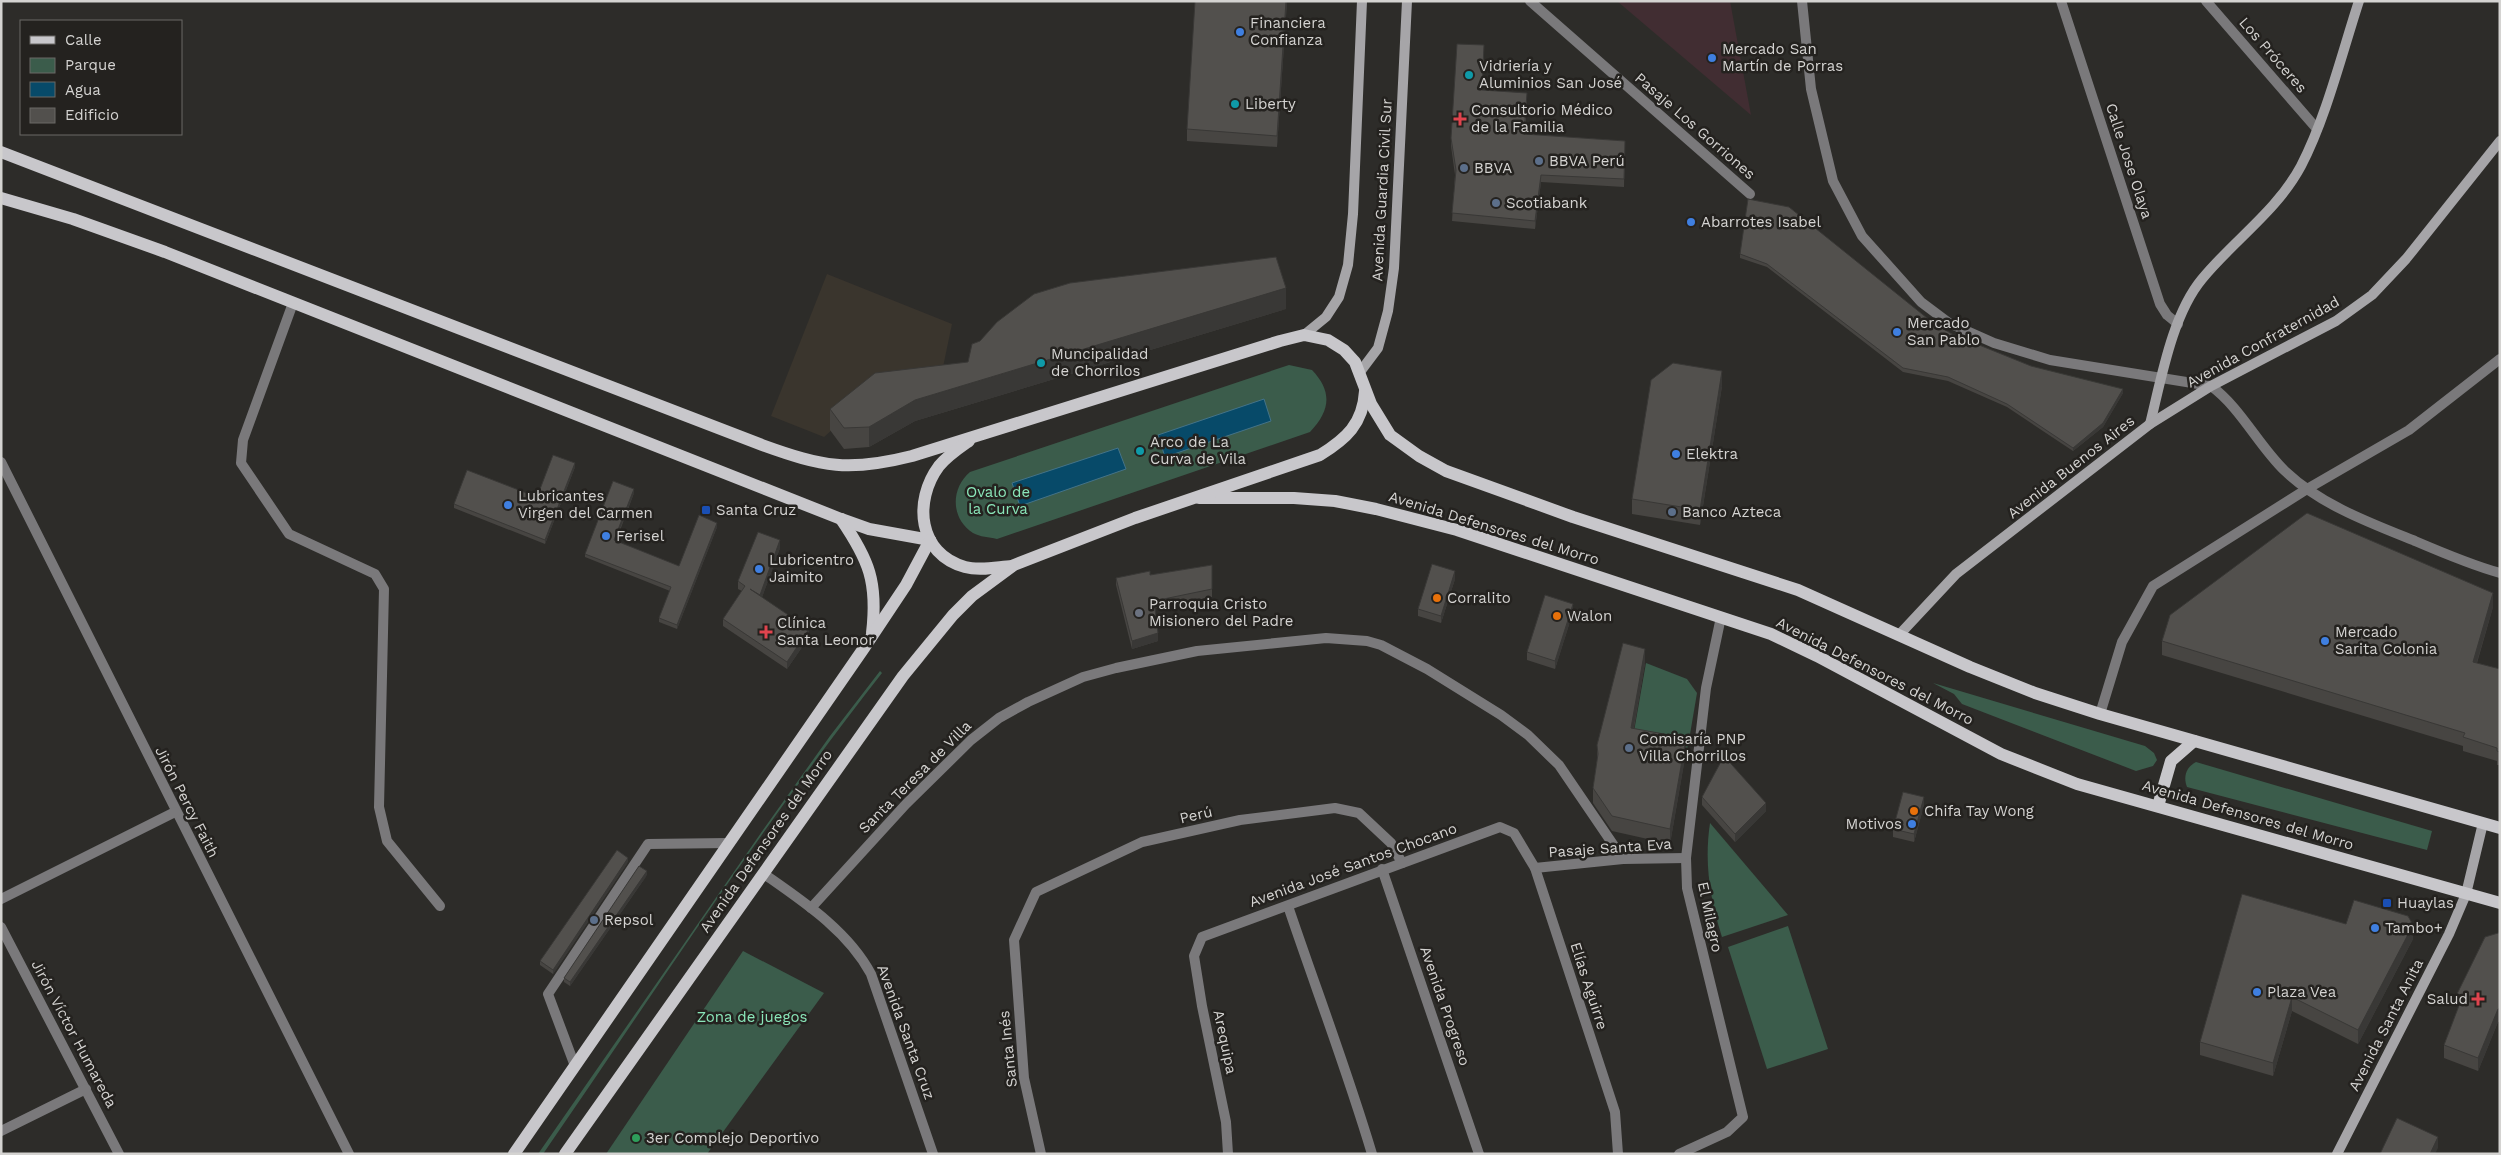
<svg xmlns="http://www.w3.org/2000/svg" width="2501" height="1155" font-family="'Work Sans',sans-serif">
  <rect width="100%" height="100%" fill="#2d2c29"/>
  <path fill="#412d32" d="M1617 1H1730L1751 115Z"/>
  <path fill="#3a352d" d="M827 274 952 324 943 367 871 395 824 437 771 416Z"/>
  <g fill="#3b5c4b">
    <path d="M1289 365 1312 370C1333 392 1330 411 1310 432L997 539C989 537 980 537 973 533 950 518 951 488 970 472Z"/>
    <path d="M1646 663 1687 679 1697 693 1687 752 1632 743Z"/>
    <path d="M880 671 882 673C761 827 654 993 543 1154H538L763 830 830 736Z"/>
    <path d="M1933 683 2145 746 2154 753 2157 760 2153 766 2136 771 1962 704 1954 694Z"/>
    <path d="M2196 762 2432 831 2427 850 2187 787C2183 777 2186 767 2196 762Z"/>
    <path d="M1710 823 1788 915 1722 937C1710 899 1704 863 1710 823Z"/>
    <path d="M1788 926 1828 1049 1767 1069 1728 947Z"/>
    <path d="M743 951 824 993 707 1154H606Z"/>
  </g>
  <g fill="#074a69" stroke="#447388">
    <path d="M1264 399 1271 421 1165 457 1158 435Z"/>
    <path d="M1118 448 1126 469 1020 506 1012 483Z"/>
  </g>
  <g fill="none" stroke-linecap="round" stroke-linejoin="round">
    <g stroke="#7a797b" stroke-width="10">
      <path d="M293 303 243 440 241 463 289 534 375 574 384 589 379 807 387 841 440 906"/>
      <path d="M575 1066 548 994 648 844 728 843"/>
    </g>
    <g stroke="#7a797b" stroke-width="10">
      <path d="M1530 1 1750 194"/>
      <path d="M1802 1 1811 89 1833 181 1862 236 1921 302 1949 323 1994 343 2050 360 2211 386C2241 408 2258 445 2285 471 2321 505 2370 523 2415 541 2443 553 2471 565 2500 573"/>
      <path d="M2061 1 2160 304 2167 315 2178 324"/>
      <path d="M2206 1 2317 129"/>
      <path d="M1 462 349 1154"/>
      <path d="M2100 714 2122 642 2153 586 2307 489 2409 430 2500 359"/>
      <path d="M1535 868 1623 859 1686 858"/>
      <path d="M1382 869 1479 1154"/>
      <path d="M764 874C804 902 848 931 871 974L933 1154"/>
      <path d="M1 899 175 812"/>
      <path d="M1288 906C1316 989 1347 1070 1372 1154"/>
      <path d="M811 908 906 804 971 740 999 718 1028 702 1083 677 1116 668 1197 651 1326 638 1367 641 1381 645 1427 669 1501 715 1528 735 1559 765 1623 859"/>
      <path d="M1 927 119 1154"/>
      <path d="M1 1131 86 1089"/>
      <path d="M1041 1154 1024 1078 1014 940 1036 892 1142 842 1240 820 1335 808 1359 813 1391 843 1402 863"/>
      <path d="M1228 1154 1226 1122 1202 1006 1194 956 1202 937 1500 827 1514 833 1535 868 1615 1112 1618 1154"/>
      <path d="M1679 1154 1727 1132 1743 1117 1687 888 1686 858 1706 688 1721 617"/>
    </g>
    <g stroke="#a6a5a8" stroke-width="10">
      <path d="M1304 335 1326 317 1339 297 1348 265 1353 214 1362 1"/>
      <path d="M1360 372 1378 348 1388 311 1394 268 1407 1"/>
      <path d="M2150 424C2161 380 2172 315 2202 279 2234 240 2277 211 2301 166 2326 118 2342 53 2359 1"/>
      <path d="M1899 635 1956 574 2150 424 2211 386 2336 321 2372 295 2406 259 2500 141"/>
      <path d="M2337 1154 2449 934 2466 894 2483 823"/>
    </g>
    <g stroke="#c8c7cb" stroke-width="12">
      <path d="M1 152 762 445C823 467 849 472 912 456L1280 341 1304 335 1328 340 1344 350 1355 362 1371 404 1390 435 1419 456 1446 471 1573 517 1798 590 1970 667 2035 693 2100 714 2500 828"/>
      <path d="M1 198 73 219 165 252 841 519 869 529 930 540"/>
      <path d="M969 441C959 448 947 456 939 466 913 501 918 554 965 567 980 571 997 567 1012 566"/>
      <path d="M1199 498H1294L1335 501 1376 509 1457 530 1771 634 1817 656 2001 754 2077 784 2500 903"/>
      <path d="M841 519C869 560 878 582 872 633"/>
      <path d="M2158 806 2171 761 2194 741"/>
      <path d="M514 1154 864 648 906 585 930 540"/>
      <path d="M565 1154 903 676 953 615 972 596 1014 565 1135 518 1320 455C1346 439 1363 424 1365 391"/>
    </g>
  </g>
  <g fill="#474542">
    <path d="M1287 1 1277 147 1187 141V129Z"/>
    <path d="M1484 53 1482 90 1527 101 1525 134 1625 141 1624 187 1541 182 1535 229 1452 221 1455 175 1451 146V138Z"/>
    <path d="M1740 254 1932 322 1952 334 2031 366 2123 393 2103 427 2073 451 2007 407 1948 381 1903 372 1767 267 1740 258Z"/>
    <path d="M1286 309 915 421 869 447 844 449 830 430V409L968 362Z"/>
    <path d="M1722 386 1700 525 1632 514V499Z"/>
    <path d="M575 467 545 544 454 508V504L537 497Z"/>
    <path d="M634 493 616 541 679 566 717 527 677 629 659 622V618L670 591 585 557V554Z"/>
    <path d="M780 548 762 597 809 637 787 669 723 626V619L742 591 738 589V581Z"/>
    <path d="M1212 565V597L1155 608 1158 641 1132 649 1116 585V578L1150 575Z"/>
    <path d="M1455 579 1441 623 1418 616V609Z"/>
    <path d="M2493 607 2477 663 2500 669V765H2497V761L2463 751V746L2162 655V641Z"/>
    <path d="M1573 612 1555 669 1527 660V652Z"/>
    <path d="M1645 663 1634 728 1686 752 1670 844 1612 831 1593 803V788L1597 761V745Z"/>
    <path d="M1702 797 1766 811 1735 842 1702 805Z"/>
    <path d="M1924 805 1914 842 1893 837V829Z"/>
    <path d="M628 862 553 974 540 965V961Z"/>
    <path d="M647 875 570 986 564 982V978Z"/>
    <path d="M2346 924 2413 939 2358 1044 2292 1011 2273 1076 2200 1055V1042Z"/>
    <path d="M2500 933V1022H2498L2478 1071 2444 1058V1045L2459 1007 2457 1006V994Z"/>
  </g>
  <g fill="#393836">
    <path d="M1286 1 1287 3 1277 147V136Z"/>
    <path d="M1541 175V182L1535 229V221Z"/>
    <path d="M1286 288V309L915 421 869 447V427L915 400Z"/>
    <path d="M1722 371V386L1700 525V510Z"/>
    <path d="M2123 389V393L2103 427 2073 451V448Z"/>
    <path d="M575 463V467L545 544V540Z"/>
    <path d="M634 489V493L614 544V540Z"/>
    <path d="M717 523V527L677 629V625Z"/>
    <path d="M780 540V548L760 603V595Z"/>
    <path d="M1455 571V579L1441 623V616Z"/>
    <path d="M2493 593V607L2473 675V662Z"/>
    <path d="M1573 604V612L1555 669V661Z"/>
    <path d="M809 629V637L787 669V662Z"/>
    <path d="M1158 633V641L1132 649V641Z"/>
    <path d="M1645 649V663L1631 743V728Z"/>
    <path d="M1686 738V752L1670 844V829Z"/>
    <path d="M1924 797V805L1914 842V834Z"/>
    <path d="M1766 803V811L1735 842V834Z"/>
    <path d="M628 858V862L553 974V970Z"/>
    <path d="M647 871V875L570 986V982Z"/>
    <path d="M2413 925V939L2358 1044V1030Z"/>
    <path d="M2292 997V1011L2273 1076V1063Z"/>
    <path d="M2498 1009V1022L2478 1071V1058Z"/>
    <path d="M2438 1137V1148L2435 1154H2430Z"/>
  </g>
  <g fill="#52504d" stroke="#393836">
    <path d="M1195 1H1286L1277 136 1187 129Z"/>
    <path d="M1457 44 1484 45 1482 90 1527 93 1524 134 1625 141 1624 179 1541 175 1535 221 1452 213 1456 170 1451 138Z"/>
    <path d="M1748 199 1789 207 1932 322 1952 334 2031 366 2123 389 2103 423 2073 448 2007 404 1948 377 1903 368 1767 264 1740 254Z"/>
    <path d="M1276 257 1286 288 915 400 869 427 844 428 830 409 875 373 968 362 972 344 980 341 997 322 1034 294 1070 283Z"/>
    <path d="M1673 363 1722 371 1700 510 1632 499 1651 380Z"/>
    <path d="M553 455 575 463 545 540 454 504 467 470 537 497Z"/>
    <path d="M613 481 634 489 614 540 679 566 699 515 717 523 677 625 659 618 671 587 585 554Z"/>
    <path d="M2307 513 2493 593 2473 662 2500 669V752L2497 751V748L2463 737 2465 733 2162 641 2170 615Z"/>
    <path d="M758 532 780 540 760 595 750 589 809 629 787 662 723 619 745 586 738 581Z"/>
    <path d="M1432 564 1455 571 1441 616 1418 609Z"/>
    <path d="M1212 565V589L1154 601 1158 633 1132 641 1116 578 1150 571V575Z"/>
    <path d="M1545 595 1573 604 1555 661 1527 652Z"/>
    <path d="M1623 643 1645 649 1631 728 1686 738 1670 829 1612 816 1593 788 1598 754 1597 745Z"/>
    <path d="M1724 756 1766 803 1735 834 1702 797Z"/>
    <path d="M1903 792 1924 797 1914 834 1893 829Z"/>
    <path d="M617 850 628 858 553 970 540 961Z"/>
    <path d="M639 866 647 871 570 982 564 978Z"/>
    <path d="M2242 894 2346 924 2354 900 2408 916 2413 925 2358 1030 2292 997 2273 1063 2200 1042Z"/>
    <path d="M2498 933H2500V1009H2498L2478 1058 2444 1045 2463 995 2457 994 2485 937Z"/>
    <path d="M2397 1118 2438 1137 2430 1154H2380Z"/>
  </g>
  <g fill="#3f7fe0" stroke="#24221f" stroke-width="2">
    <circle cx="1240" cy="32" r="5"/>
    <circle cx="1712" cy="58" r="5"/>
    <circle cx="1691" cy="222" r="5"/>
    <circle cx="1897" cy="332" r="5"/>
    <circle cx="1676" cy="454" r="5"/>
    <circle cx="508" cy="505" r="5"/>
    <circle cx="606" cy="536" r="5"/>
    <circle cx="759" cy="569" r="5"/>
    <circle cx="2325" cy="641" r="5"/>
    <circle cx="1912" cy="824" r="5"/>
    <circle cx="2375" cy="928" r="5"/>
    <circle cx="2257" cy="992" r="5"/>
  </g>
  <g fill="#0f9aa8" stroke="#24221f" stroke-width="2">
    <circle cx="1469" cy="75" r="5"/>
    <circle cx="1235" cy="104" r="5"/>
    <circle cx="1041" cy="363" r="5"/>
    <circle cx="1140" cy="451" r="5"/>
  </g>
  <g fill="#e0444e" stroke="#24221f" stroke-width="2">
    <path d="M1457.5 111.5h5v5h5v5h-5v5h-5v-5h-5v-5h5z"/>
    <path d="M763.5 624.5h5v5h5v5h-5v5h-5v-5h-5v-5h5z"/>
    <path d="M2475.5 991.5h5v5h5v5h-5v5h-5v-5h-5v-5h5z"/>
  </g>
  <g fill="#5c6f8a" stroke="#24221f" stroke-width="2">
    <circle cx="1539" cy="161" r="5"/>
    <circle cx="1464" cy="168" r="5"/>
    <circle cx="1496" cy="203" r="5"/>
    <circle cx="1672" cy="512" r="5"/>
    <circle cx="1629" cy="748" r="5"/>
    <circle cx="594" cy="920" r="5"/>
  </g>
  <g fill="#1a4fb4" stroke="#24221f" stroke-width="2">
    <rect x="701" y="505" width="10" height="10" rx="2.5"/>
    <rect x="2382" y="898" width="10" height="10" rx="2.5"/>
  </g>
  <g fill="#e8710a" stroke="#24221f" stroke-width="2">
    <circle cx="1437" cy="598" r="5"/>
    <circle cx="1557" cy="616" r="5"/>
    <circle cx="1914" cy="811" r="5"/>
  </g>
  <circle fill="#6b7280" stroke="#24221f" stroke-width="2" cx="1139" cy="613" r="5"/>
  <circle fill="#2e9e5b" stroke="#24221f" stroke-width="2" cx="636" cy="1138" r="5"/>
  <g text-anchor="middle" stroke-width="5" stroke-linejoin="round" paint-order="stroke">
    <g font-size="15" fill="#d4d3d1" stroke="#24221f" text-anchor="start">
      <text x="1250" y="28">Financiera<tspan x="1250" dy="17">Confianza</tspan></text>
      <text x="1722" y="54">Mercado San<tspan x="1722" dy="17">Martín de Porras</tspan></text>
      <text x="1479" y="71">Vidriería y<tspan x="1479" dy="17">Aluminios San José</tspan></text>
      <text x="1245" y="109">Liberty</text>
      <text x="1471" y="115">Consultorio Médico<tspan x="1471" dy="17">de la Familia</tspan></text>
      <text x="1549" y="166">BBVA Perú</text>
      <text x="1474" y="173">BBVA</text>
      <text x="1506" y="208">Scotiabank</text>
      <text x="1701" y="227">Abarrotes Isabel</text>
      <text x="1907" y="328">Mercado<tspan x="1907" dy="17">San Pablo</tspan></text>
      <text x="1051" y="359">Muncipalidad<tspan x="1051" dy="17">de Chorrilos</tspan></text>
      <text x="1150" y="447">Arco de La<tspan x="1150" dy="17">Curva de Vila</tspan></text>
      <text x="1686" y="459">Elektra</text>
      <text x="518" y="501">Lubricantes<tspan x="518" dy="17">Virgen del Carmen</tspan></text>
      <text x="716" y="515">Santa Cruz</text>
      <text x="1682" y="517">Banco Azteca</text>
      <text x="616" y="541">Ferisel</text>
      <text x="769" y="565">Lubricentro<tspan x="769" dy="17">Jaimito</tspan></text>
      <text x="1447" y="603">Corralito</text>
      <text x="1149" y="609">Parroquia Cristo<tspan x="1149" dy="17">Misionero del Padre</tspan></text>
      <text x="1567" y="621">Walon</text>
      <text x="777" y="628">Clínica<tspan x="777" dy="17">Santa Leonor</tspan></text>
      <text x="2335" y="637">Mercado<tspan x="2335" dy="17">Sarita Colonia</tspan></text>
      <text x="1639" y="744">Comisaría PNP<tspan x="1639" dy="17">Villa Chorrillos</tspan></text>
      <text x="1924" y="816">Chifa Tay Wong</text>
      <text x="1902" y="829" text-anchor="end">Motivos</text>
      <text x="2397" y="908">Huaylas</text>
      <text x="604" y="925">Repsol</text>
      <text x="2385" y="933">Tambo+</text>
      <text x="2267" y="997">Plaza Vea</text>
      <text x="2468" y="1004" text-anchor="end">Salud</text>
      <text x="646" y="1143">3er Complejo Deportivo</text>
    </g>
    <g font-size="15" fill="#d4d3d1" stroke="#24221f">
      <text transform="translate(2273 55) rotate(49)" y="5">Los Próceres</text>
      <text transform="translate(1695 126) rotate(41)" y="5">Pasaje Los Gorriones</text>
      <text transform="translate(2129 161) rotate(72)" y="5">Calle Jose Olaya</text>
      <text transform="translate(1382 190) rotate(-87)" y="5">Avenida Guardia Civil Sur</text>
      <text transform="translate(2263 342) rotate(-29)" y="5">Avenida Confraternidad</text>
      <text transform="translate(2071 467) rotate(-38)" y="5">Avenida Buenos Aires</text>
      <text transform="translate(1494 528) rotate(17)" y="5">Avenida Defensores del Morro</text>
      <text transform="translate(1875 671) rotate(27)" y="5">Avenida Defensores del Morro</text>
      <text transform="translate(915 777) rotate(-45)" y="5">Santa Teresa de Villa</text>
      <text transform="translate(187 802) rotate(63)" y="5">Jirón Percy Faith</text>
      <text transform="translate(1196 815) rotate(-13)" y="5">Perú</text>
      <text transform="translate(2248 815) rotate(16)" y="5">Avenida Defensores del Morro</text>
      <text transform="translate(766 841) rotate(-55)" y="5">Avenida Defensores del Morro</text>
      <text transform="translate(1610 848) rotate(-4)" y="5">Pasaje Santa Eva</text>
      <text transform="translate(1353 865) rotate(-20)" y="5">Avenida José Santos Chocano</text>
      <text transform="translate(1710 917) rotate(78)" y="5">El Milagro</text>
      <text transform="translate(1589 986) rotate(72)" y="5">Elías Aguirre</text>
      <text transform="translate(1445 1006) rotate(71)" y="5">Avenida Progreso</text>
      <text transform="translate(2386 1025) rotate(-63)" y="5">Avenida Santa Anita</text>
      <text transform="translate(906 1032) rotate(70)" y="5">Avenida Santa Cruz</text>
      <text transform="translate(74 1034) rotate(62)" y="5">Jirón Víctor Humareda</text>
      <text transform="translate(1225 1042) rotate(78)" y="5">Arequipa</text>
      <text transform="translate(1008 1049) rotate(-96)" y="5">Santa Inés</text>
    </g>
    <g font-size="15" fill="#8ae6b9" stroke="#24221f">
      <text x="998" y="497">Ovalo de<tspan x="998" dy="17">la Curva</tspan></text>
      <text x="752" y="1022">Zona de juegos</text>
    </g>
  </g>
  <rect width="2501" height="1155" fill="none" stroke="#d4d3d1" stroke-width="5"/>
  <rect x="20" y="20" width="162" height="115" fill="#24221f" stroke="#6a6966"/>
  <rect x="30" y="36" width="25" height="8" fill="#c8c7cb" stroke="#6a6966"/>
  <text x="65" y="45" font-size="15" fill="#d4d3d1">Calle</text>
  <rect x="30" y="58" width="25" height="15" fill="#3b5c4b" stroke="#6a6966"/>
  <text x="65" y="70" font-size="15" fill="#d4d3d1">Parque</text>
  <rect x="30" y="82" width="25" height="15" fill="#074a69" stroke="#6a6966"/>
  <text x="65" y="95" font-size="15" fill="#d4d3d1">Agua</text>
  <rect x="30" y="108" width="25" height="15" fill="#52504d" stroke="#6a6966"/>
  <text x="65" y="120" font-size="15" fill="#d4d3d1">Edificio</text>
</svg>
